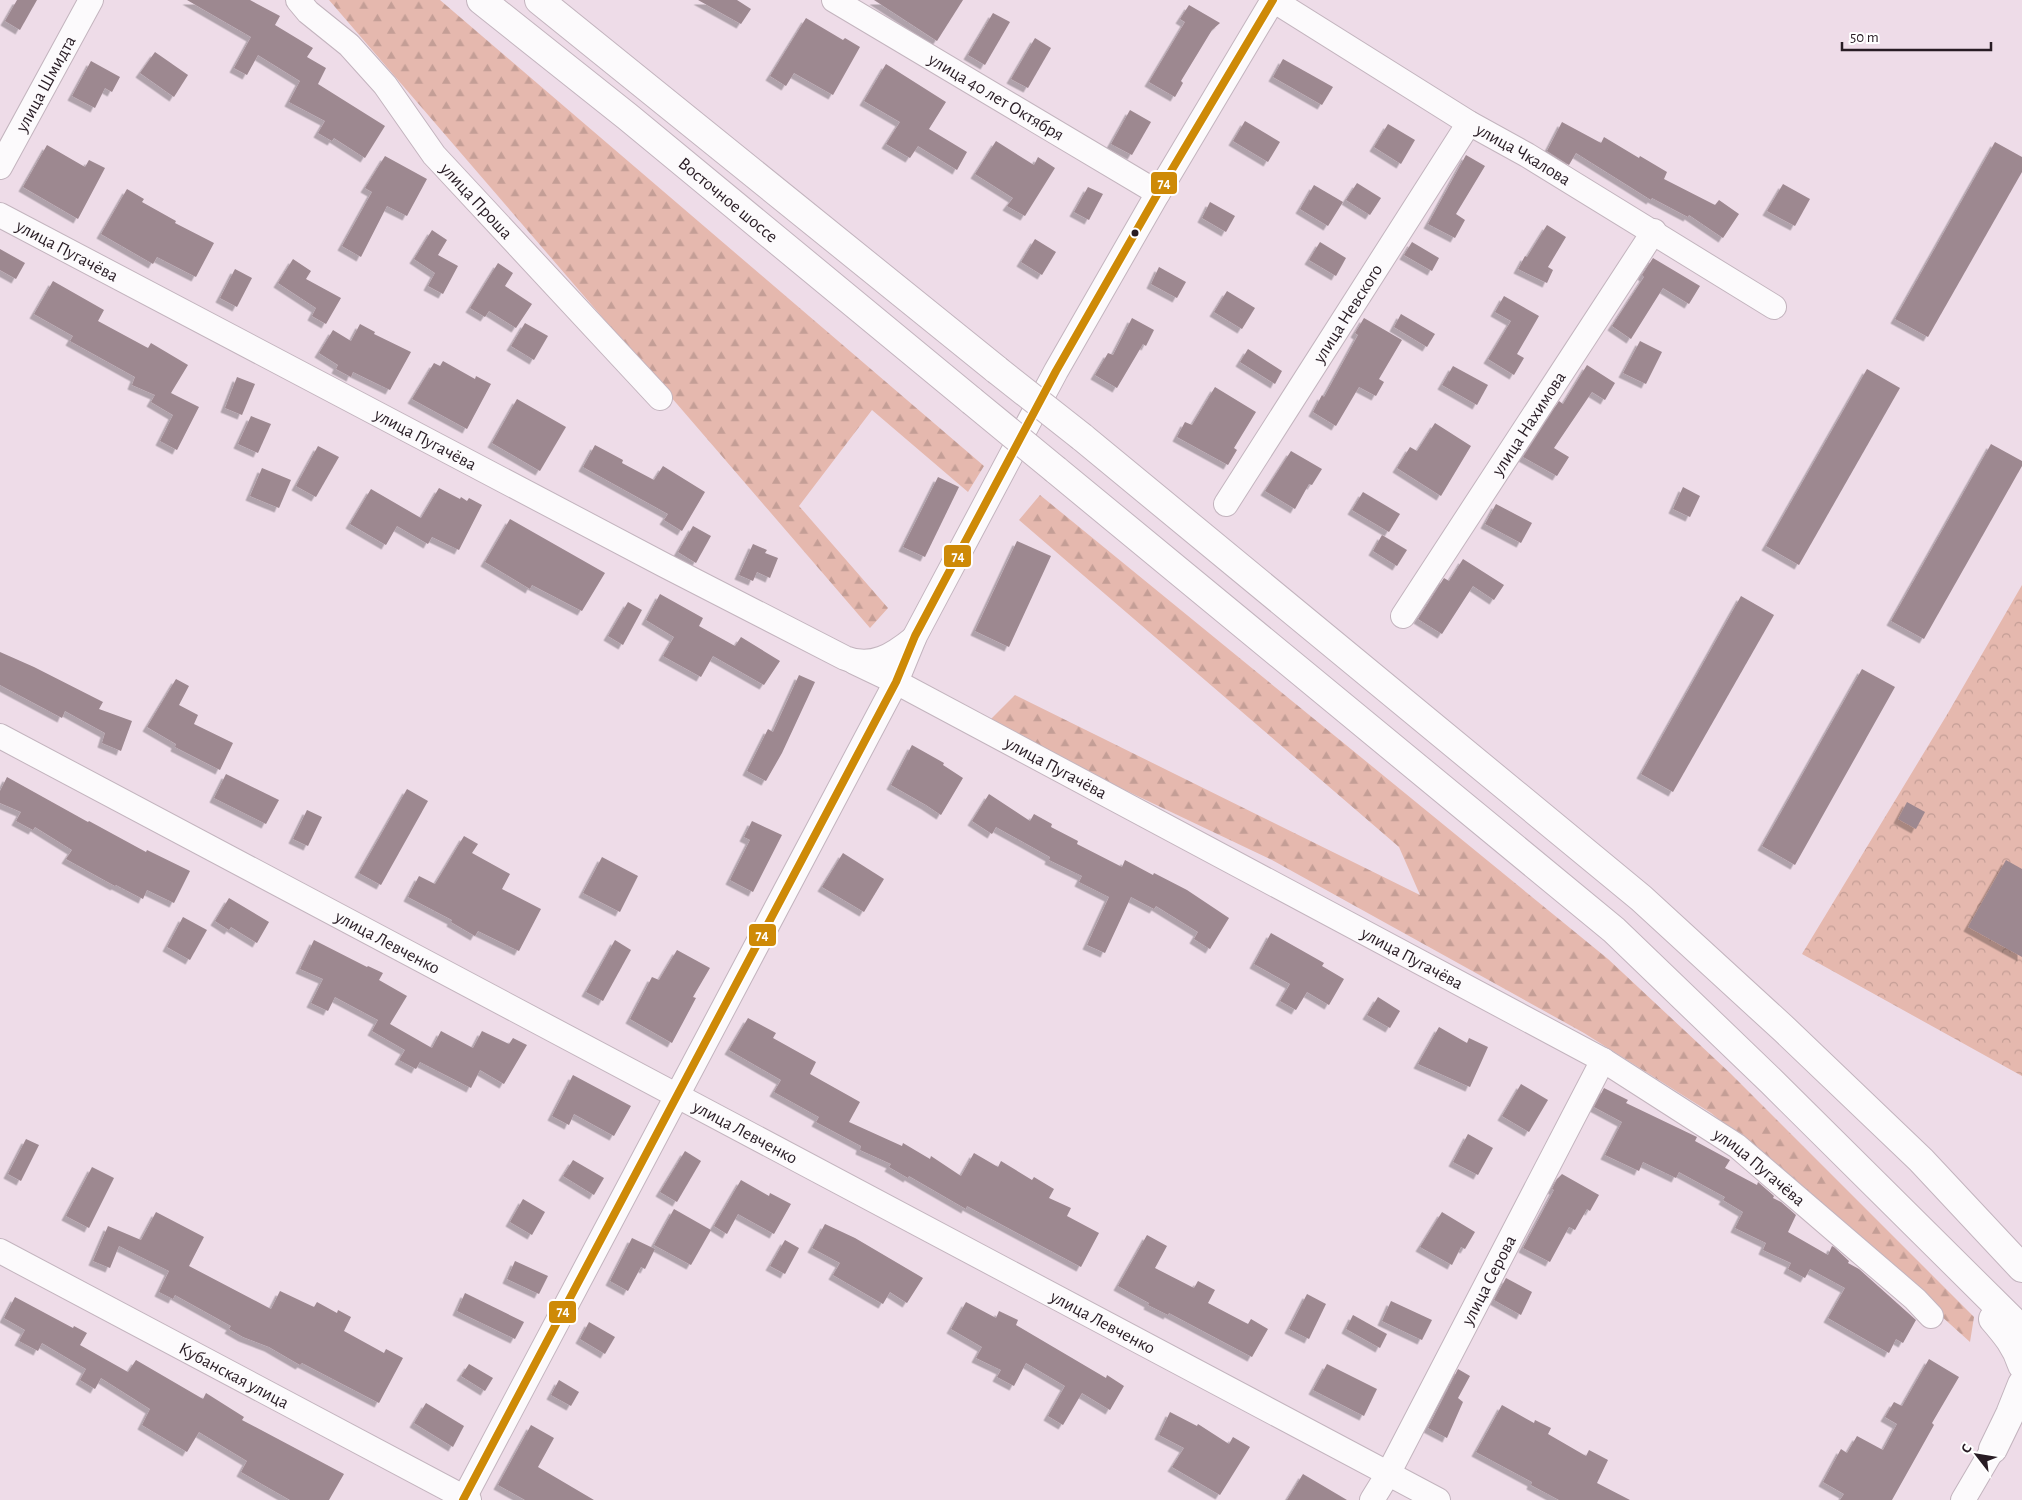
<svg xmlns="http://www.w3.org/2000/svg" width="2022" height="1500" font-family="'Alegreya Sans',sans-serif">
  <defs>
    <pattern id="forest-firs" width="22" height="20" patternUnits="userSpaceOnUse" patternTransform="scale(1.25)"><rect width="22" height="20" fill="#e5b8ae"/><path d="M5 1l3.5 6h-7zM16 11l3.5 6h-7z" fill="#c49e96"/></pattern>
    <pattern id="park-crowns" width="20" height="18" patternUnits="userSpaceOnUse" patternTransform="scale(1.25)"><rect width="20" height="18" fill="#e5b8ae"/><path d="M2 6a3 3 0 1 1 6 0M12 15a3 3 0 1 1 6 0" fill="none" stroke="#c49e96"/></pattern>
    <filter id="shadow"><feDropShadow dx="-4.5" dy="4.5" stdDeviation="0" flood-color="#0004"/></filter>
  </defs>
  <rect width="100%" height="100%" fill="#eedce8"/>
  <g fill="url(#forest-firs)">
    <path d="M329 0H440L984 466 968 492 872 410 799 506 888 608 870 628Z"/>
    <path d="M1040 495 1608 959 1730 1073 1974 1317 1970 1342 1750 1144 1711 1113 1584 1033 1272 860 986 724 1015 695 1420 895 1399 847 1019 520Z"/>
  </g>
  <path fill="url(#park-crowns)" d="M2022 585V1076L1802 954 1948 713Z"/>
  <g fill="#9d8890" filter="url(#shadow)">
    <path d="M17 0H37L20 30 5 21Z"/>
    <path d="M187 0H250L280 16 275 25 313 48 307 57 326 68 318 84 385 126 365 158 334 138 332 141 318 133 325 121 289 102 300 81 258 55 247 75 234 68 251 37Z"/>
    <path d="M698 0H737L751 9 741 24Z"/>
    <path d="M874 0H963L937 41Z"/>
    <path d="M1189 5 1220 23 1212 30 1181 81 1183 83 1175 97 1149 82 1185 22 1180 19Z"/>
    <path d="M993 13 1010 22 985 65 968 55Z"/>
    <path d="M806 18 843 40 845 38 860 47 833 95 794 73 786 86 770 76Z"/>
    <path d="M1035 38 1051 48 1028 88 1011 79Z"/>
    <path d="M155 52 188 75 174 97 140 73Z"/>
    <path d="M1283 59 1333 87 1322 105 1273 77Z"/>
    <path d="M91 61 120 77 112 92 105 88 95 108 72 96Z"/>
    <path d="M886 64 946 102 929 129 967 152 957 170 918 146 910 158 886 144 900 122 864 101Z"/>
    <path d="M1130 110 1151 122 1132 155 1111 144Z"/>
    <path d="M1245 121 1280 142 1268 162 1233 141Z"/>
    <path d="M1562 122 1601 143 1604 137 1639 158 1640 156 1667 172 1664 179 1715 205 1719 200 1739 214 1723 238 1689 215 1688 217 1652 198 1651 200 1576 153 1569 165 1547 151Z"/>
    <path d="M1388 124 1415 140 1401 164 1374 147Z"/>
    <path d="M996 141 1034 165 1038 157 1055 168 1025 216 1007 206 1013 198 975 174Z"/>
    <path d="M1995 142 2022 157V172L1928 337 1895 319Z"/>
    <path d="M47 145 85 167 89 160 105 168 78 219 23 187Z"/>
    <path d="M1466 155 1485 166 1456 214 1465 220 1455 238 1428 224Z"/>
    <path d="M385 156 427 179 407 216 387 206 361 257 342 246 372 192 365 188Z"/>
    <path d="M1357 183 1381 198 1370 215 1346 200Z"/>
    <path d="M1783 184 1810 199 1795 226 1767 211Z"/>
    <path d="M1314 185 1343 202 1328 226 1300 209Z"/>
    <path d="M1088 187 1103 194 1089 220 1074 212Z"/>
    <path d="M127 189 144 199 142 202 176 221 175 223 214 243 196 277 157 257 153 264 101 234Z"/>
    <path d="M1210 202 1235 216 1226 232 1202 218Z"/>
    <path d="M1547 225 1566 237 1548 267 1553 270 1547 283 1518 269 1525 256 1527 257Z"/>
    <path d="M432 230 447 240 438 255 458 266 443 294 428 286 435 273 414 259Z"/>
    <path d="M1035 239 1056 252 1042 275 1021 262Z"/>
    <path d="M1320 242 1346 258 1336 276 1309 260Z"/>
    <path d="M1412 242 1439 258 1432 271 1404 255Z"/>
    <path d="M0 249 25 263 16 279 0 270Z"/>
    <path d="M1653 258 1700 286 1689 304 1663 288 1631 339 1612 326 1644 277 1642 275Z"/>
    <path d="M293 259 311 271 306 279 341 298 326 324 312 316 316 308 278 283Z"/>
    <path d="M498 263 513 273 505 286 532 304 516 328 489 311 485 317 470 308Z"/>
    <path d="M1159 267 1186 282 1177 298 1151 284Z"/>
    <path d="M235 269 252 278 237 307 220 298Z"/>
    <path d="M53 281 104 310 98 321 148 348 151 343 188 365 171 393 199 407 177 450 160 441 173 415 151 402 155 395 132 385 135 377 70 341 73 336 34 314Z"/>
    <path d="M1227 291 1255 308 1242 329 1214 312Z"/>
    <path d="M1504 296 1539 316 1517 354 1524 358 1514 375 1488 359 1511 321 1495 312Z"/>
    <path d="M1401 314 1435 334 1427 347 1394 327Z"/>
    <path d="M1132 318 1154 330 1146 346 1143 344 1117 388 1095 375 1108 353 1113 355Z"/>
    <path d="M1364 318 1402 340 1379 379 1384 382 1376 396 1359 387 1336 426 1313 412 1322 395 1324 397 1358 335 1355 333Z"/>
    <path d="M525 323 548 336 534 360 511 346Z"/>
    <path d="M360 324 375 332 374 334 411 352 390 390 353 372 351 377 336 369 338 365 319 353 333 330 351 341Z"/>
    <path d="M1640 341 1662 352 1646 384 1623 373Z"/>
    <path d="M1248 349 1282 371 1275 384 1240 362Z"/>
    <path d="M443 361 475 379 476 376 491 384 467 429 412 399 434 363 440 366Z"/>
    <path d="M1587 365 1615 383 1605 400 1592 392 1554 448 1569 457 1557 476 1523 457 1559 401 1563 404Z"/>
    <path d="M1453 366 1488 385 1477 405 1442 385Z"/>
    <path d="M1867 369 1900 388 1799 565 1766 546Z"/>
    <path d="M237 377 255 384 242 415 225 408Z"/>
    <path d="M1215 387 1256 412 1234 448 1237 450 1228 465 1177 437 1185 422 1192 425Z"/>
    <path d="M517 399 566 427 540 471 492 443Z"/>
    <path d="M251 416 271 424 258 453 238 444Z"/>
    <path d="M1435 423 1471 446 1441 496 1397 468 1410 447 1417 451Z"/>
    <path d="M1991 444 2022 461V466L1924 639 1891 621Z"/>
    <path d="M595 445 623 460 622 463 654 480 663 466 705 492 682 531 664 520 668 514 583 467Z"/>
    <path d="M318 446 339 457 316 497 296 486Z"/>
    <path d="M1291 451 1322 469 1312 485 1309 484 1295 509 1265 491Z"/>
    <path d="M262 468 291 480 279 508 250 496Z"/>
    <path d="M938 477 959 487 925 557 903 547Z"/>
    <path d="M1683 487 1700 496 1690 517 1673 509Z"/>
    <path d="M439 488 460 499 461 497 467 501 469 498 482 505 459 550 432 537 428 544 397 526 386 545 350 524 371 489 421 518Z"/>
    <path d="M1363 492 1400 514 1389 532 1352 510Z"/>
    <path d="M1496 504 1532 523 1521 543 1485 524Z"/>
    <path d="M510 519 605 573 582 611 532 585 530 589 485 562Z"/>
    <path d="M693 526 711 536 696 563 678 552Z"/>
    <path d="M1382 535 1407 550 1397 566 1373 551Z"/>
    <path d="M1017 541 1051 556 1009 647 975 631Z"/>
    <path d="M753 544 767 550 765 553 778 558 770 578 757 572 753 581 739 575Z"/>
    <path d="M1463 559 1504 585 1494 600 1473 586 1442 634 1418 619 1444 578 1449 581Z"/>
    <path d="M660 594 703 618 699 626 735 646 741 637 780 661 764 685 713 656 701 677 663 656 674 637 646 620Z"/>
    <path d="M1741 596 1774 615 1673 792 1641 774Z"/>
    <path d="M628 602 642 610 623 645 608 636Z"/>
    <path d="M0 652 34 667 103 702 99 709 132 721 121 751 102 743 105 733 65 711 62 718 0 685Z"/>
    <path d="M1862 669 1895 687 1795 865 1762 846Z"/>
    <path d="M799 675 815 682 782 753 766 781 747 771 768 729 773 732Z"/>
    <path d="M176 679 189 686 179 705 198 715 194 724 233 743 220 770 175 747 176 744 147 727Z"/>
    <path d="M912 745 944 763 943 765 963 778 941 815 926 805 891 785Z"/>
    <path d="M226 774 279 800 266 824 214 798Z"/>
    <path d="M7 777 88 822 89 821 146 852 147 850 190 871 174 903 147 890 143 899 116 885 115 886 66 859 72 850 35 827 33 830 16 821 21 812 0 803V791Z"/>
    <path d="M407 789 428 801 381 885 359 873Z"/>
    <path d="M989 794 1030 821 1034 814 1052 824 1051 827 1078 841 1077 844 1122 867 1125 860 1153 875 1154 873 1187 890 1229 918 1210 949 1194 939 1198 932 1156 906 1154 909 1131 897 1105 953 1087 945 1109 897 1079 882 1082 876 1049 860 1050 857 996 827 992 834 972 821Z"/>
    <path d="M1907 802 1925 812 1916 829 1898 819Z"/>
    <path d="M307 810 322 817 308 846 293 839Z"/>
    <path d="M752 821 782 835 753 892 730 880 750 840 744 837Z"/>
    <path d="M464 836 478 844 472 853 510 874 502 889 541 909 519 951 478 931 475 936 451 922 452 920 408 897 419 876 435 884Z"/>
    <path d="M843 853 884 879 864 912 822 887Z"/>
    <path d="M602 857 638 876 620 912 583 893Z"/>
    <path d="M2006 860 2022 869V957L1968 927Z"/>
    <path d="M229 898 269 922 257 943 231 927 229 930 215 921Z"/>
    <path d="M183 917 207 930 190 960 167 947Z"/>
    <path d="M1271 933 1324 963 1322 966 1344 979 1329 1005 1307 992 1296 1010 1280 1001 1290 984 1254 964Z"/>
    <path d="M314 940 367 967 368 966 383 973 379 980 407 996 390 1024 432 1048 441 1031 473 1048 482 1031 509 1044 513 1038 527 1045 504 1084 480 1070 471 1088 420 1062 416 1069 399 1060 405 1050 372 1031 378 1020 335 997 328 1011 311 1003 323 979 300 969Z"/>
    <path d="M615 940 631 950 603 1001 586 992Z"/>
    <path d="M677 950 710 968 693 997 696 998 672 1043 630 1019 652 977 659 980Z"/>
    <path d="M1378 997 1400 1011 1390 1028 1367 1015Z"/>
    <path d="M748 1018 776 1033 773 1038 816 1062 810 1074 860 1102 849 1122 902 1146 903 1143 930 1159 931 1156 961 1176 974 1153 998 1167 1001 1161 1032 1180 1034 1177 1054 1189 1049 1198 1071 1208 1067 1216 1099 1233 1081 1267 967 1206 966 1209 909 1176 908 1178 889 1167 891 1164 860 1150 861 1146 816 1122 819 1117 774 1092 781 1080 729 1050Z"/>
    <path d="M1439 1027 1467 1043 1469 1038 1488 1047 1470 1087 1418 1064Z"/>
    <path d="M573 1075 631 1106 614 1136 574 1114 569 1125 552 1116Z"/>
    <path d="M1521 1084 1548 1100 1529 1132 1502 1116Z"/>
    <path d="M1604 1088 1628 1100 1626 1103 1697 1137 1695 1141 1730 1160 1725 1168 1757 1185 1758 1182 1774 1196 1773 1198 1781 1202 1796 1215 1788 1232 1828 1255 1832 1246 1834 1247 1849 1261 1848 1263 1859 1269 1916 1320 1903 1343 1896 1339 1889 1353 1828 1318 1845 1288 1810 1269 1805 1278 1788 1269 1791 1263 1763 1250 1766 1243 1735 1228 1743 1212 1723 1200 1725 1197 1679 1172 1676 1178 1643 1162 1639 1171 1605 1155 1622 1122 1594 1107Z"/>
    <path d="M1468 1134 1493 1148 1478 1175 1453 1162Z"/>
    <path d="M26 1139 39 1145 21 1181 8 1174Z"/>
    <path d="M685 1151 701 1161 677 1202 660 1192Z"/>
    <path d="M573 1160 604 1178 594 1195 563 1176Z"/>
    <path d="M92 1167 114 1178 89 1228 66 1216Z"/>
    <path d="M1562 1174 1599 1195 1590 1211 1587 1209 1575 1230 1569 1227 1550 1262 1523 1248 1554 1190 1552 1189 1557 1179Z"/>
    <path d="M741 1180 769 1196 770 1193 791 1204 774 1234 738 1214 727 1234 714 1226Z"/>
    <path d="M523 1199 545 1212 532 1235 510 1222Z"/>
    <path d="M674 1209 711 1230 691 1265 654 1245Z"/>
    <path d="M156 1212 204 1237 189 1266 271 1309 280 1291 314 1307 317 1302 337 1313 338 1310 351 1317 344 1331 384 1353 386 1349 403 1358 379 1403 302 1363 300 1365 269 1347 243 1337 229 1329 231 1326 175 1295 173 1299 159 1292 169 1271 119 1246 110 1268 93 1261 108 1226 141 1240Z"/>
    <path d="M1442 1212 1475 1232 1465 1249 1461 1247 1452 1265 1420 1247Z"/>
    <path d="M825 1224 855 1238 923 1278 907 1303 890 1292 883 1304 833 1275 840 1263 812 1248Z"/>
    <path d="M1147 1235 1167 1246 1155 1268 1194 1288 1198 1281 1215 1290 1208 1303 1248 1324 1251 1319 1268 1329 1252 1357 1169 1313 1168 1315 1148 1305 1149 1303 1118 1286Z"/>
    <path d="M632 1238 655 1249 645 1269 641 1267 628 1291 610 1281Z"/>
    <path d="M785 1240 799 1248 785 1274 770 1266Z"/>
    <path d="M515 1261 548 1276 539 1294 507 1279Z"/>
    <path d="M1506 1278 1532 1292 1521 1315 1494 1300Z"/>
    <path d="M465 1293 524 1322 515 1339 457 1311Z"/>
    <path d="M1307 1294 1326 1304 1309 1339 1289 1329Z"/>
    <path d="M15 1297 73 1328 74 1326 87 1333 80 1345 128 1372 136 1360 203 1399 206 1393 244 1417 242 1420 344 1474 329 1500H290L241 1472 247 1461 199 1432 187 1452 142 1425 150 1409 101 1378 95 1389 80 1380 86 1369 42 1343 38 1351 19 1341 25 1330 4 1318Z"/>
    <path d="M1391 1301 1432 1320 1422 1340 1382 1321Z"/>
    <path d="M966 1302 996 1318 999 1311 1018 1320 1016 1325 1106 1378 1107 1375 1124 1386 1110 1410 1082 1393 1063 1425 1048 1416 1065 1386 1026 1363 1014 1386 997 1377 1001 1370 976 1358 982 1347 951 1329Z"/>
    <path d="M1353 1315 1387 1334 1380 1348 1346 1329Z"/>
    <path d="M589 1322 615 1337 605 1354 580 1339Z"/>
    <path d="M1929 1359 1959 1377 1932 1423 1934 1425 1892 1500H1840L1844 1494 1823 1482 1841 1449 1847 1453 1857 1436 1883 1450 1897 1424 1885 1417 1894 1402 1902 1406Z"/>
    <path d="M469 1364 493 1378 485 1391 461 1376Z"/>
    <path d="M1327 1364 1377 1389 1364 1416 1313 1390Z"/>
    <path d="M1458 1369 1470 1376 1458 1398 1463 1402 1447 1438 1428 1428Z"/>
    <path d="M559 1380 579 1392 571 1406 551 1395Z"/>
    <path d="M426 1403 464 1426 453 1447 414 1423Z"/>
    <path d="M1502 1405 1534 1423 1535 1420 1551 1428 1548 1434 1586 1456 1589 1450 1608 1460 1597 1483 1630 1500H1559L1531 1485 1532 1482 1476 1452Z"/>
    <path d="M1170 1412 1197 1426 1198 1424 1229 1444 1233 1437 1250 1447 1220 1495 1172 1467 1184 1448 1159 1435Z"/>
    <path d="M531 1425 554 1438 538 1467 594 1500H525L498 1485Z"/>
    <path d="M1303 1474 1347 1500H1287Z"/>
  </g>
  <g fill="none" stroke-linecap="round" stroke-linejoin="round">
    <defs>
      <g id="minor">
        <path id="s1" d="M298 0 308 12 349 45 385 85 434 155 660 398"/>
        <path id="s2" d="M834 0 1158 193"/>
        <path id="s3" d="M1273 0 1469 123 1527 155 1774 307"/>
        <path id="s4" d="M0 167 91 0"/>
        <path id="s5" d="M0 215 664 565 845 658C872 669 893 655 914 638"/>
        <path id="s6" d="M1226 504 1469 123"/>
        <path id="s7" d="M1403 616 1654 231"/>
        <path id="s8" d="M854 662 896 682 1603 1060 1737 1146 1915 1299 1931 1316"/>
        <path id="s9" d="M0 736 1438 1500"/>
        <path id="s10" d="M0 1251 469 1500"/>
        <path d="M463 1500 896 682 915 636 1056 371 1158 193 1273 0"/>
        <path id="s11" d="M1372 1500 1388 1474 1603 1060"/>
        <path d="M1963 1500 1993 1449"/>
      </g>
      <g id="highway">
        <path id="s12" d="M481 0 628 117 972 401"/>
        <path d="M539 0 997 370"/>
        <path d="M1082 437 1641 898 1785 1030 1921 1160 2022 1268"/>
        <path d="M1056 470 1614 930 1772 1082 2022 1330"/>
        <path d="M1993 1319C2006 1334 2016 1346 2022 1365"/>
        <path d="M1993 1449 2010 1414 2022 1384"/>
      </g>
    </defs>
    <use href="#minor" stroke="#c3b4be" stroke-width="26"/>
    <use href="#highway" stroke="#c3b4be" stroke-width="30"/>
    <use href="#minor" stroke="#fcfafc" stroke-width="24"/>
    <use href="#highway" stroke="#fcfafc" stroke-width="28"/>
    <defs>
      <g id="highway-bridge">
        <path d="M997 370 1082 437"/>
        <path d="M972 401 1056 470"/>
      </g>
    </defs>
    <use href="#highway-bridge" stroke="#c3b4be" stroke-width="30" stroke-linecap="butt"/>
    <use href="#highway-bridge" stroke="#fcfafc" stroke-width="28"/>
    <defs>
      <path id="bus-1" d="M463 1500 896 682 915 636 1056 371 1158 193 1273 0"/>
    </defs>
    <use href="#bus-1" stroke="#fff" stroke-width="11"/>
    <use href="#bus-1" stroke="#ce8a07" stroke-width="8"/>
  </g>
  <circle fill="#281c24" stroke="#fff" stroke-width="2" cx="1135" cy="233" r="4.5"/>
  <g text-anchor="middle" stroke-width="5" stroke-linejoin="round" paint-order="stroke">
    <g font-size="18" fill="#281c24" stroke="#fff">
      <text dy="6" stroke="none"><textPath href="#s4" startOffset="95">улица Шмидта</textPath></text>
      <text dy="6" stroke="none"><textPath href="#s2" startOffset="189">улица 40 лет Октября</textPath></text>
      <text dy="6" stroke="none"><textPath href="#s3" startOffset="294">улица Чкалова</textPath></text>
      <text dy="6" stroke="none"><textPath href="#s12" startOffset="318">Восточное шоссе</textPath></text>
      <text dy="6" stroke="none"><textPath href="#s1" startOffset="270">улица Проша</textPath></text>
      <text dy="6" stroke="none"><textPath href="#s5" startOffset="76">улица Пугачёва</textPath></text>
      <text dy="6" stroke="none"><textPath href="#s6" startOffset="226">улица Невского</textPath></text>
      <text dy="6" stroke="none"><textPath href="#s7" startOffset="230">улица Нахимова</textPath></text>
      <text dy="6" stroke="none"><textPath href="#s5" startOffset="481">улица Пугачёва</textPath></text>
      <text dy="6" stroke="none"><textPath href="#s8" startOffset="228">улица Пугачёва</textPath></text>
      <text dy="6" stroke="none"><textPath href="#s9" startOffset="439">улица Левченко</textPath></text>
      <text dy="6" stroke="none"><textPath href="#s8" startOffset="632">улица Пугачёва</textPath></text>
      <text dy="6" stroke="none"><textPath href="#s9" startOffset="844">улица Левченко</textPath></text>
      <text dy="6" stroke="none"><textPath href="#s8" startOffset="1038">улица Пугачёва</textPath></text>
      <text dy="6" stroke="none"><textPath href="#s11" startOffset="249">улица Серова</textPath></text>
      <text dy="6" stroke="none"><textPath href="#s9" startOffset="1249">улица Левченко</textPath></text>
      <text dy="6" stroke="none"><textPath href="#s10" startOffset="265">Кубанская улица</textPath></text>
    </g>
  </g>
  <g stroke="#fff" stroke-width="2">
    <rect x="1150" y="171" width="28" height="24" rx="5" fill="#ce8a07"/>
    <rect x="943" y="544" width="29" height="24" rx="5" fill="#ce8a07"/>
    <rect x="748" y="923" width="29" height="24" rx="5" fill="#ce8a07"/>
    <rect x="548" y="1300" width="29" height="24" rx="5" fill="#ce8a07"/>
  </g>
  <g font-size="14" text-anchor="middle" font-weight="bold" fill="#fff">
    <text x="1164" y="188">74</text>
    <text x="958" y="561">74</text>
    <text x="762" y="940">74</text>
    <text x="563" y="1316">74</text>
  </g>
  <g transform="translate(1977 1455) rotate(301)" stroke="#ffffff" stroke-width="4" paint-order="stroke">
  <path d="M0-4L9 19L0 12L-9 19Z" fill="#281c24"/>
  <text y="-8" font-size="14" font-weight="bold" text-anchor="middle" fill="#281c24">С</text>
  </g>
  <path d="M1842 42v8h149v-8" fill="none" stroke="#281c24" stroke-width="2.5"/>
  <text x="1850" y="42" font-size="15" fill="#281c24" stroke="#ffffff" stroke-width="4" paint-order="stroke">50 m</text>
</svg>
